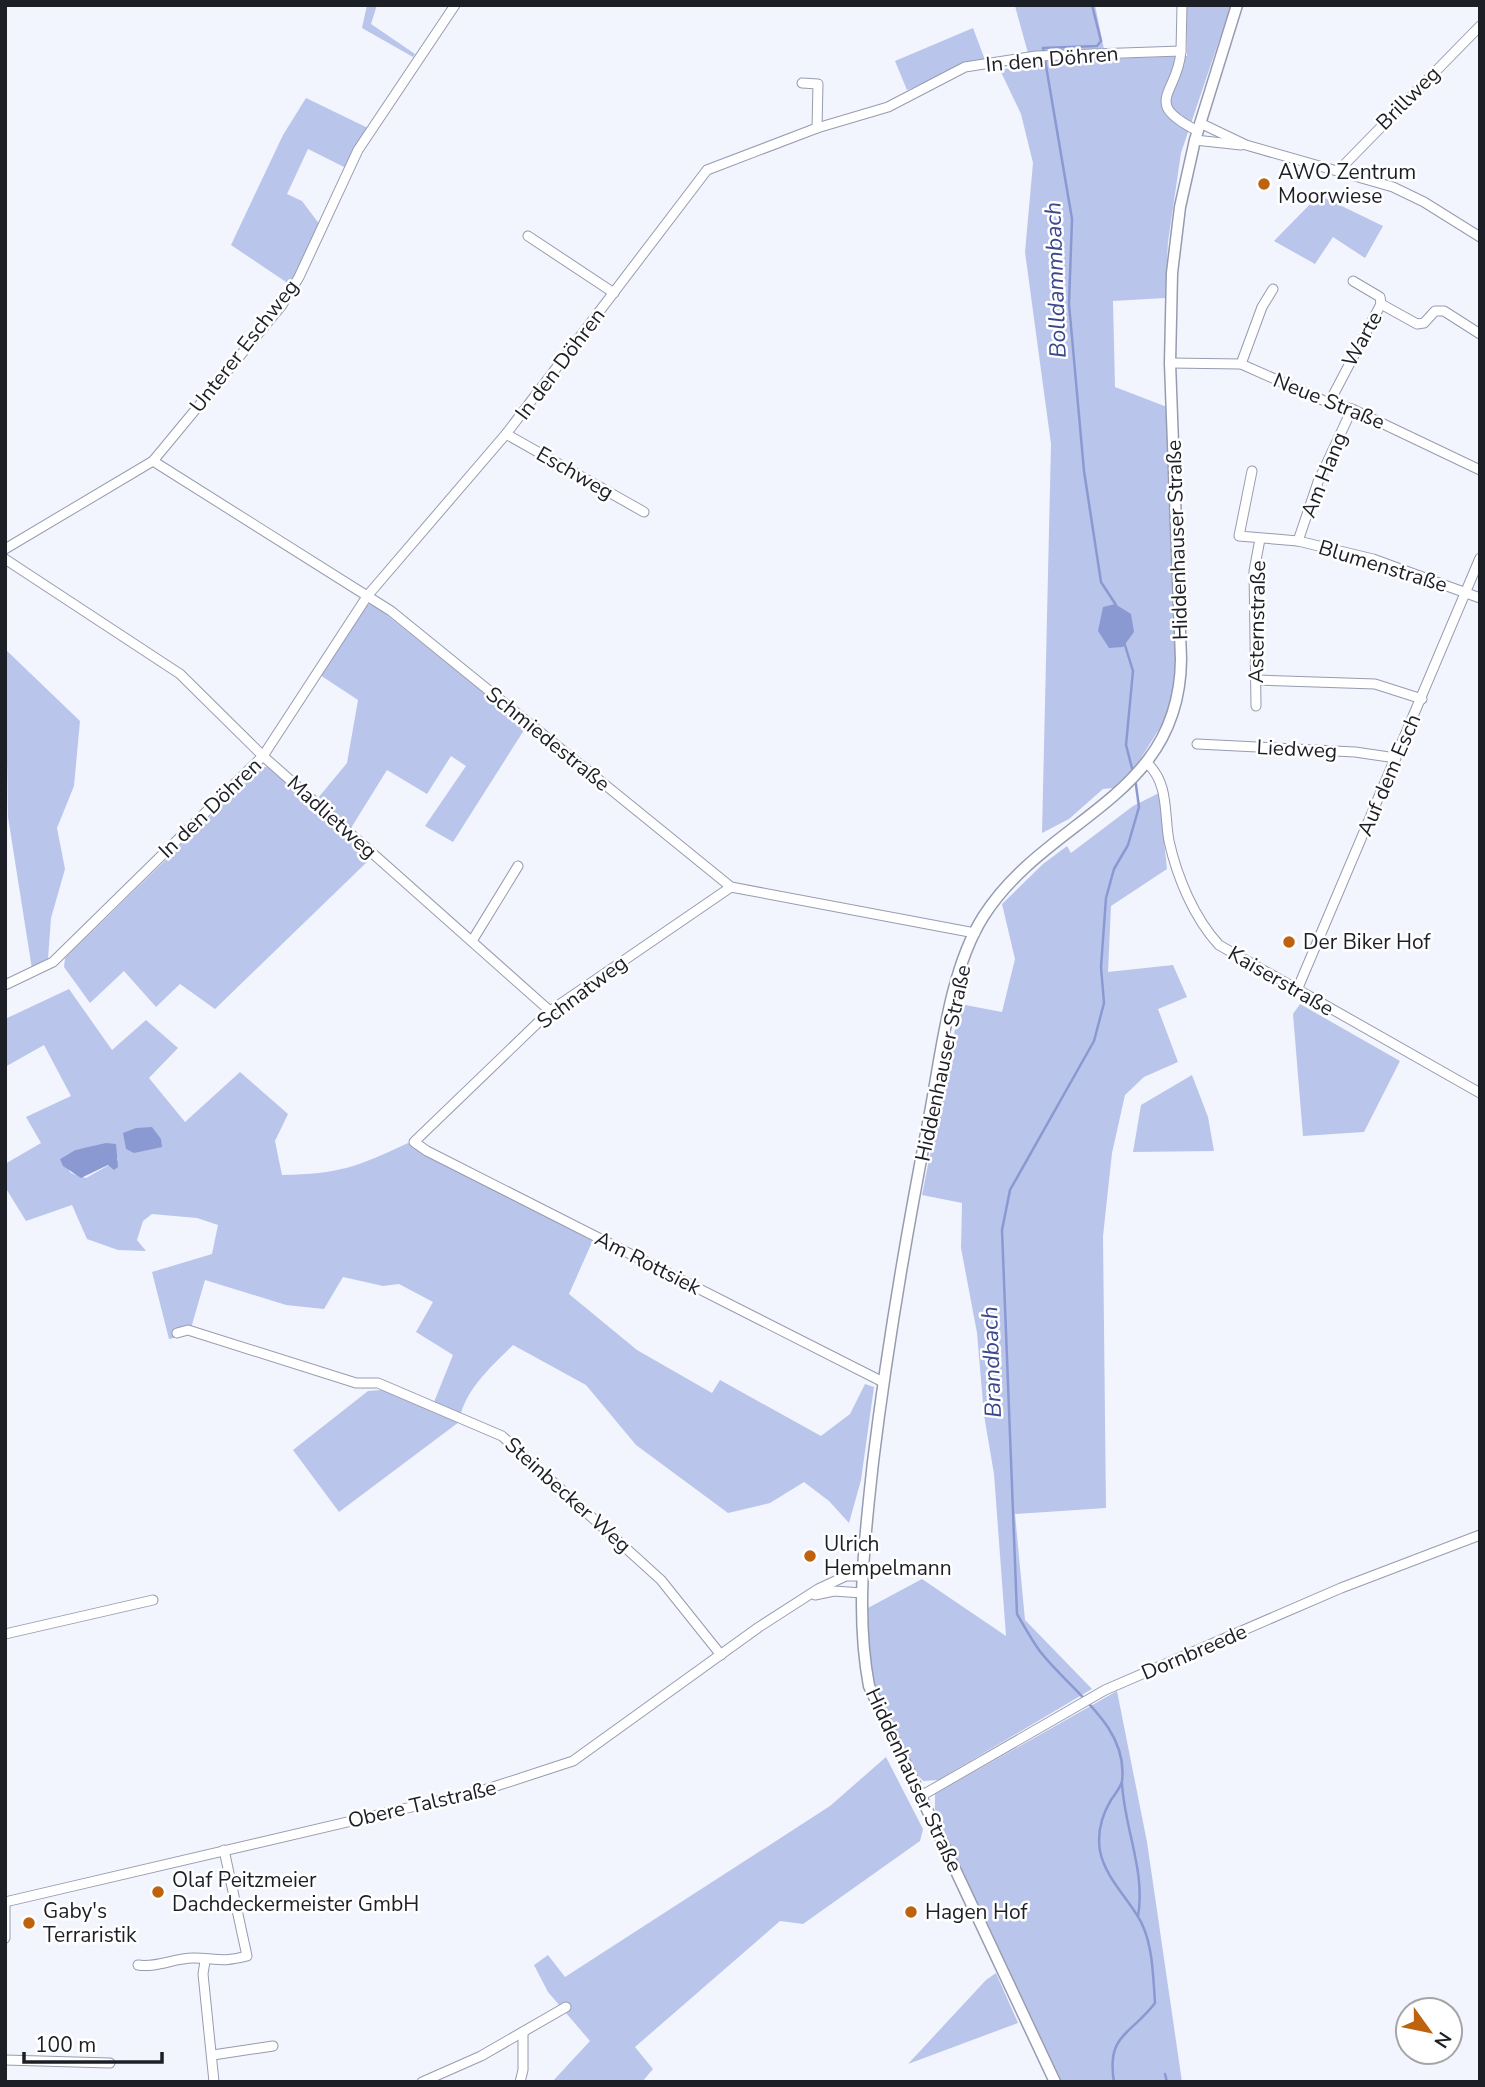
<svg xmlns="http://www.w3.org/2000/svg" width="1485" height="2087" font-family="'Nunito Sans',sans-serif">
  <rect width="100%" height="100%" fill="#f2f5fd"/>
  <g fill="#bac5ec" fill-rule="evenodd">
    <path d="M367 5H377L371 24 415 54 413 57 362 28Z"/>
    <path d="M983 5H1095L1106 59 1187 56V5H1231L1181 153 1168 242 1165 298 1113 301 1115 387 1167 407 1176 660 1174 692 1166 718 1136 766 1113 788 1103 789 1069 819 1042 833 1051 444 1025 252 1033 163 1021 114 1000 70 1031 64 1015 6Z"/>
    <path d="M973 28 985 60 907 90 895 61Z"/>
    <path d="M306 98 370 129 346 168 308 149 287 194 302 201 320 225 292 286 231 245 283 135Z"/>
    <path d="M1319 195 1383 226 1365 258 1333 237 1315 264 1274 241Z"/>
    <path d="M372 603 526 727 453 842 425 826 466 766 451 756 427 794 387 770 351 828 318 798 347 763 358 700 320 675 365 606Z"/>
    <path d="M5 649 80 721 74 786 57 828 65 869 51 918 48 959 32 969 8 817Z"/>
    <path d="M261 767H269L370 855 368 861 215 1009 180 984 156 1007 124 971 90 1003 64 967 65 958Z"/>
    <path d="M1159 793 1167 869 1111 906 1108 972 1173 965 1187 997 1158 1009 1178 1062 1144 1077 1125 1095 1112 1153 1103 1236 1106 1508 1015 1514 1025 1620 1092 1689 938 1780 923 1781 916 1773 872 1679 866 1609 922 1579 1006 1636 994 1474 984 1415 977 1333 961 1248 962 1203 922 1195 960 1004 1002 1012 1015 959 1002 904 1043 864 1067 846 1071 853 1133 806Z"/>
    <path d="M69 989 112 1050 146 1020 178 1048 149 1078 185 1122 240 1072 288 1114 275 1141 282 1175C339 1174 357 1167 408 1143L593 1240 569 1294 637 1350 712 1393 720 1380 821 1436 850 1414 865 1384 874 1387 861 1480 849 1523 829 1501 804 1482 770 1503 728 1513 636 1445 586 1385 513 1345C491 1367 464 1390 459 1422L339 1512 293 1450 368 1391 381 1390 428 1406 434 1402 453 1355 416 1332 433 1302 399 1284 383 1286 343 1277 324 1309 286 1305 205 1280 189 1335 169 1339 152 1272 212 1254 218 1225 197 1218 152 1214 143 1221 137 1240 146 1251 118 1250 87 1239 72 1205 26 1221 5 1187V1164L41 1143 26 1117 71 1096 44 1045 5 1067V1019ZM98 1146 115 1153 118 1160 86 1178 71 1173 60 1159 75 1150Z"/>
    <path d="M1300 1004 1400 1061 1364 1132 1303 1136 1293 1014Z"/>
    <path d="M1192 1075 1208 1117 1214 1151 1133 1152 1141 1105Z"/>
    <path d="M1117 1691 1147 1842 1182 2082H1062L935 1812V1794Z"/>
    <path d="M886 1757 923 1829 920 1841 803 1924 780 1921 635 2047 653 2069 642 2082H552L590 2041 548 1992 534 1965 548 1955 565 1977 830 1806Z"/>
    <path d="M996 1973 1018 2023 908 2064 986 1980Z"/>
  </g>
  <g fill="#8a99d1">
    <path d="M1115 604 1131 614 1134 632 1123 647 1109 648 1098 631 1103 607Z"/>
    <path d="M152 1127 161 1139 162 1147 134 1153 126 1149 123 1133 136 1128Z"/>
    <path d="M106 1143 116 1144 118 1167 114 1170 108 1165 81 1178 63 1166 60 1159 75 1150Z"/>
  </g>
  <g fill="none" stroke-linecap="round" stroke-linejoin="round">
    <g stroke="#8a99d1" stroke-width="2.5">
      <path d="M1092 5 1101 41 1097 46 1043 48 1072 219 1069 304 1084 471 1101 582 1116 605"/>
      <path d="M1124 642 1133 671 1126 745 1133 772"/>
      <path d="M1122 1783C1124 1827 1146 1872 1138 1916"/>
      <path d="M1165 2074 1167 2082"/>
      <path d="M1114 2082C1106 2034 1131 2035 1155 2003 1153 1975 1153 1939 1137 1915 1124 1894 1105 1876 1100 1851 1097 1833 1102 1815 1111 1800 1115 1794 1121 1787 1122 1781 1129 1725 1069 1690 1039 1650 1031 1639 1024 1626 1017 1614L1002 1230 1010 1190 1094 1041 1104 1003 1101 967 1106 898 1114 869 1128 845 1139 807 1135 778"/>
    </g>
    <defs>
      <g id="minor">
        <path d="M1181 51 1182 5"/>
        <path d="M802 83 818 84 817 128"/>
        <path d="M1200 123 1246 145 1393 187 1424 202 1480 237"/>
        <path d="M1195 140 1241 145"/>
        <path d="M1338 171 1480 26"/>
        <path d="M528 236 614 293"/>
        <path d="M1353 281 1380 297 1381 304"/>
        <path d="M1170 363 1241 364 1329 403 1352 409 1480 470"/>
        <path d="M1241 364 1262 307 1273 289"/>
        <path d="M1329 403 1381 304 1417 324 1424 323 1435 311H1444L1480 334"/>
        <path d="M506 434 644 512"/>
        <path d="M153 461 391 611 731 887 975 933"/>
        <path d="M1252 471 1239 536 1298 541 1373 559 1480 598"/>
        <path d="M1298 541 1318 482 1352 409"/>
        <path d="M5 549 153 461 282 305 299 277 358 150 455 5"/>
        <path d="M5 559 180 674 263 756 550 1011"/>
        <path d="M1257 680 1375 684 1422 699"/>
        <path d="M1256 706 1254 571 1260 539"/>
        <path d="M1197 744 1355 752 1396 758"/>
        <path d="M1148 764C1169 784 1164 814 1169 841 1177 877 1194 918 1219 945L1480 1093"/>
        <path d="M731 887 550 1011 414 1142 427 1151 883 1382"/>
        <path d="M472 941 518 866"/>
        <path d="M5 985 53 962 263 756 368 595 506 434 707 170 817 128 888 107 965 67 1036 56 1181 51C1178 95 1140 102 1198 131"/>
        <path d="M1297 990 1480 558"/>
        <path d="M177 1333 188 1330 356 1383H378L502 1436 661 1580 721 1655"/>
        <path d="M815 1595 834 1591 862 1593"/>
        <path d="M5 1634 153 1600"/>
        <path d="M921 1796 1105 1690 1341 1588 1480 1535"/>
        <path d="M5 1902 484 1790 573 1761 759 1627 818 1589 846 1576H863"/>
        <path d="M5 1906V1938"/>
        <path d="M205 1961 203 1974 214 2082"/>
        <path d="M138 1965C157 1968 174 1958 193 1958 217 1958 220 1963 247 1956L224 1850"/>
        <path d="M213 2055 273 2046"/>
        <path d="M5 2060 110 2063"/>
        <path d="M422 2082 481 2056 566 2007"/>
        <path d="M520 2082 523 2070V2032"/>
      </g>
      <path id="major" d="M1055 2082 869 1686C855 1612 865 1537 873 1462 887 1348 906 1236 928 1123 941 1059 948 973 983 917 1047 816 1180 799 1181 659L1170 363 1172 273 1180 207 1195 140 1237 5"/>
    </defs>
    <use href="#minor" stroke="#969cb0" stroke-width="11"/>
    <use href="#major" stroke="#969cb0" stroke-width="13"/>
    <use href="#minor" stroke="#fff" stroke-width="9"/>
    <use href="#major" stroke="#fff" stroke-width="10"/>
  </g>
  <g fill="#be620d" stroke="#fff" stroke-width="2.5">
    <circle cx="1264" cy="184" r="7"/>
    <circle cx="1289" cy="942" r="7"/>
    <circle cx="810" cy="1556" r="7"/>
    <circle cx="158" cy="1892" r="7"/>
    <circle cx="911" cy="1912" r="7"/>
    <circle cx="29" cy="1923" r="7"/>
  </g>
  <g text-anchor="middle" stroke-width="5" stroke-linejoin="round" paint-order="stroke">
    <g font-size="21" fill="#1d1f26" stroke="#fff">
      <text transform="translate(1052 59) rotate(-5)" y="7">In den Döhren</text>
      <text transform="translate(1408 98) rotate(-45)" y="7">Brillweg</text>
      <text transform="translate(1362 339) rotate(-61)" y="7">Warte</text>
      <text transform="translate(244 346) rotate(-52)" y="7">Unterer Eschweg</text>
      <text transform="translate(560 364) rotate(-53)" y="7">In den Döhren</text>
      <text transform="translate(1329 401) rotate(22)" y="7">Neue Straße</text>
      <text transform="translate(575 473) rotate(30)" y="7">Eschweg</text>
      <text transform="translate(1324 475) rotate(-68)" y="7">Am Hang</text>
      <text transform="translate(1177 540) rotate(-92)" y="7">Hiddenhauser Straße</text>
      <text transform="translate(1383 566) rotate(17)" y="7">Blumenstraße</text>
      <text transform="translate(1257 622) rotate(-89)" y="7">Asternstraße</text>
      <text transform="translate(548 739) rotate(39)" y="7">Schmiedestraße</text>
      <text transform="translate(1297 749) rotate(3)" y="7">Liedweg</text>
      <text transform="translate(1389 775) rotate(-67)" y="7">Auf dem Esch</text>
      <text transform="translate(210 808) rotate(-44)" y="7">In den Döhren</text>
      <text transform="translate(332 817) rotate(42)" y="7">Madlietweg</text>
      <text transform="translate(1281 981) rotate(30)" y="7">Kaiserstraße</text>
      <text transform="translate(582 992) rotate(-37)" y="7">Schnatweg</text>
      <text transform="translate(943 1063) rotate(-78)" y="7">Hiddenhauser Straße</text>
      <text transform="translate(648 1263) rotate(27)" y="7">Am Rottsiek</text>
      <text transform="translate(568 1495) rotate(42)" y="7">Steinbecker Weg</text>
      <text transform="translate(1194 1652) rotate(-23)" y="7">Dornbreede</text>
      <text transform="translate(914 1780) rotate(65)" y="7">Hiddenhauser Straße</text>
      <text transform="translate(422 1804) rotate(-13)" y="7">Obere Talstraße</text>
    </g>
    <g font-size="21" fill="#1d1f26" stroke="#fff" text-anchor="start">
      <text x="1278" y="179">AWO Zentrum<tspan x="1278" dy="24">Moorwiese</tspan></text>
      <text x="1303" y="949">Der Biker Hof</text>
      <text x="824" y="1551">Ulrich<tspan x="824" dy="24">Hempelmann</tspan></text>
      <text x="172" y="1887">Olaf Peitzmeier<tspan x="172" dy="24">Dachdeckermeister GmbH</tspan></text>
      <text x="43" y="1918">Gaby's<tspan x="43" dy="24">Terraristik</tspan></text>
      <text x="925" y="1919">Hagen Hof</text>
    </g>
    <g font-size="23" font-style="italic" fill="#3b488d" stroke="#fff">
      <text transform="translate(1055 280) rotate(-92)" y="8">Bolldammbach</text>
      <text transform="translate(991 1362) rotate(-92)" y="8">Brandbach</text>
    </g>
  </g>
  <rect width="1485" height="2087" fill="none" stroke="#1d1f26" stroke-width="14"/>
  <g transform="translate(1429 2031) rotate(123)"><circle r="33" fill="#ffffff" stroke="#a5a5a8" stroke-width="2"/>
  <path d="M0-5L12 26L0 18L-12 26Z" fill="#be620d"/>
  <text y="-10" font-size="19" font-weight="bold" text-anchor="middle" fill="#1d1f26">N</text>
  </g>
  <path d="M24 2052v10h138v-10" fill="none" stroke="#1d1f26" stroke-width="3.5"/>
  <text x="35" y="2052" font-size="21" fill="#1d1f26" stroke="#ffffff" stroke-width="5" paint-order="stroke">100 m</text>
</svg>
